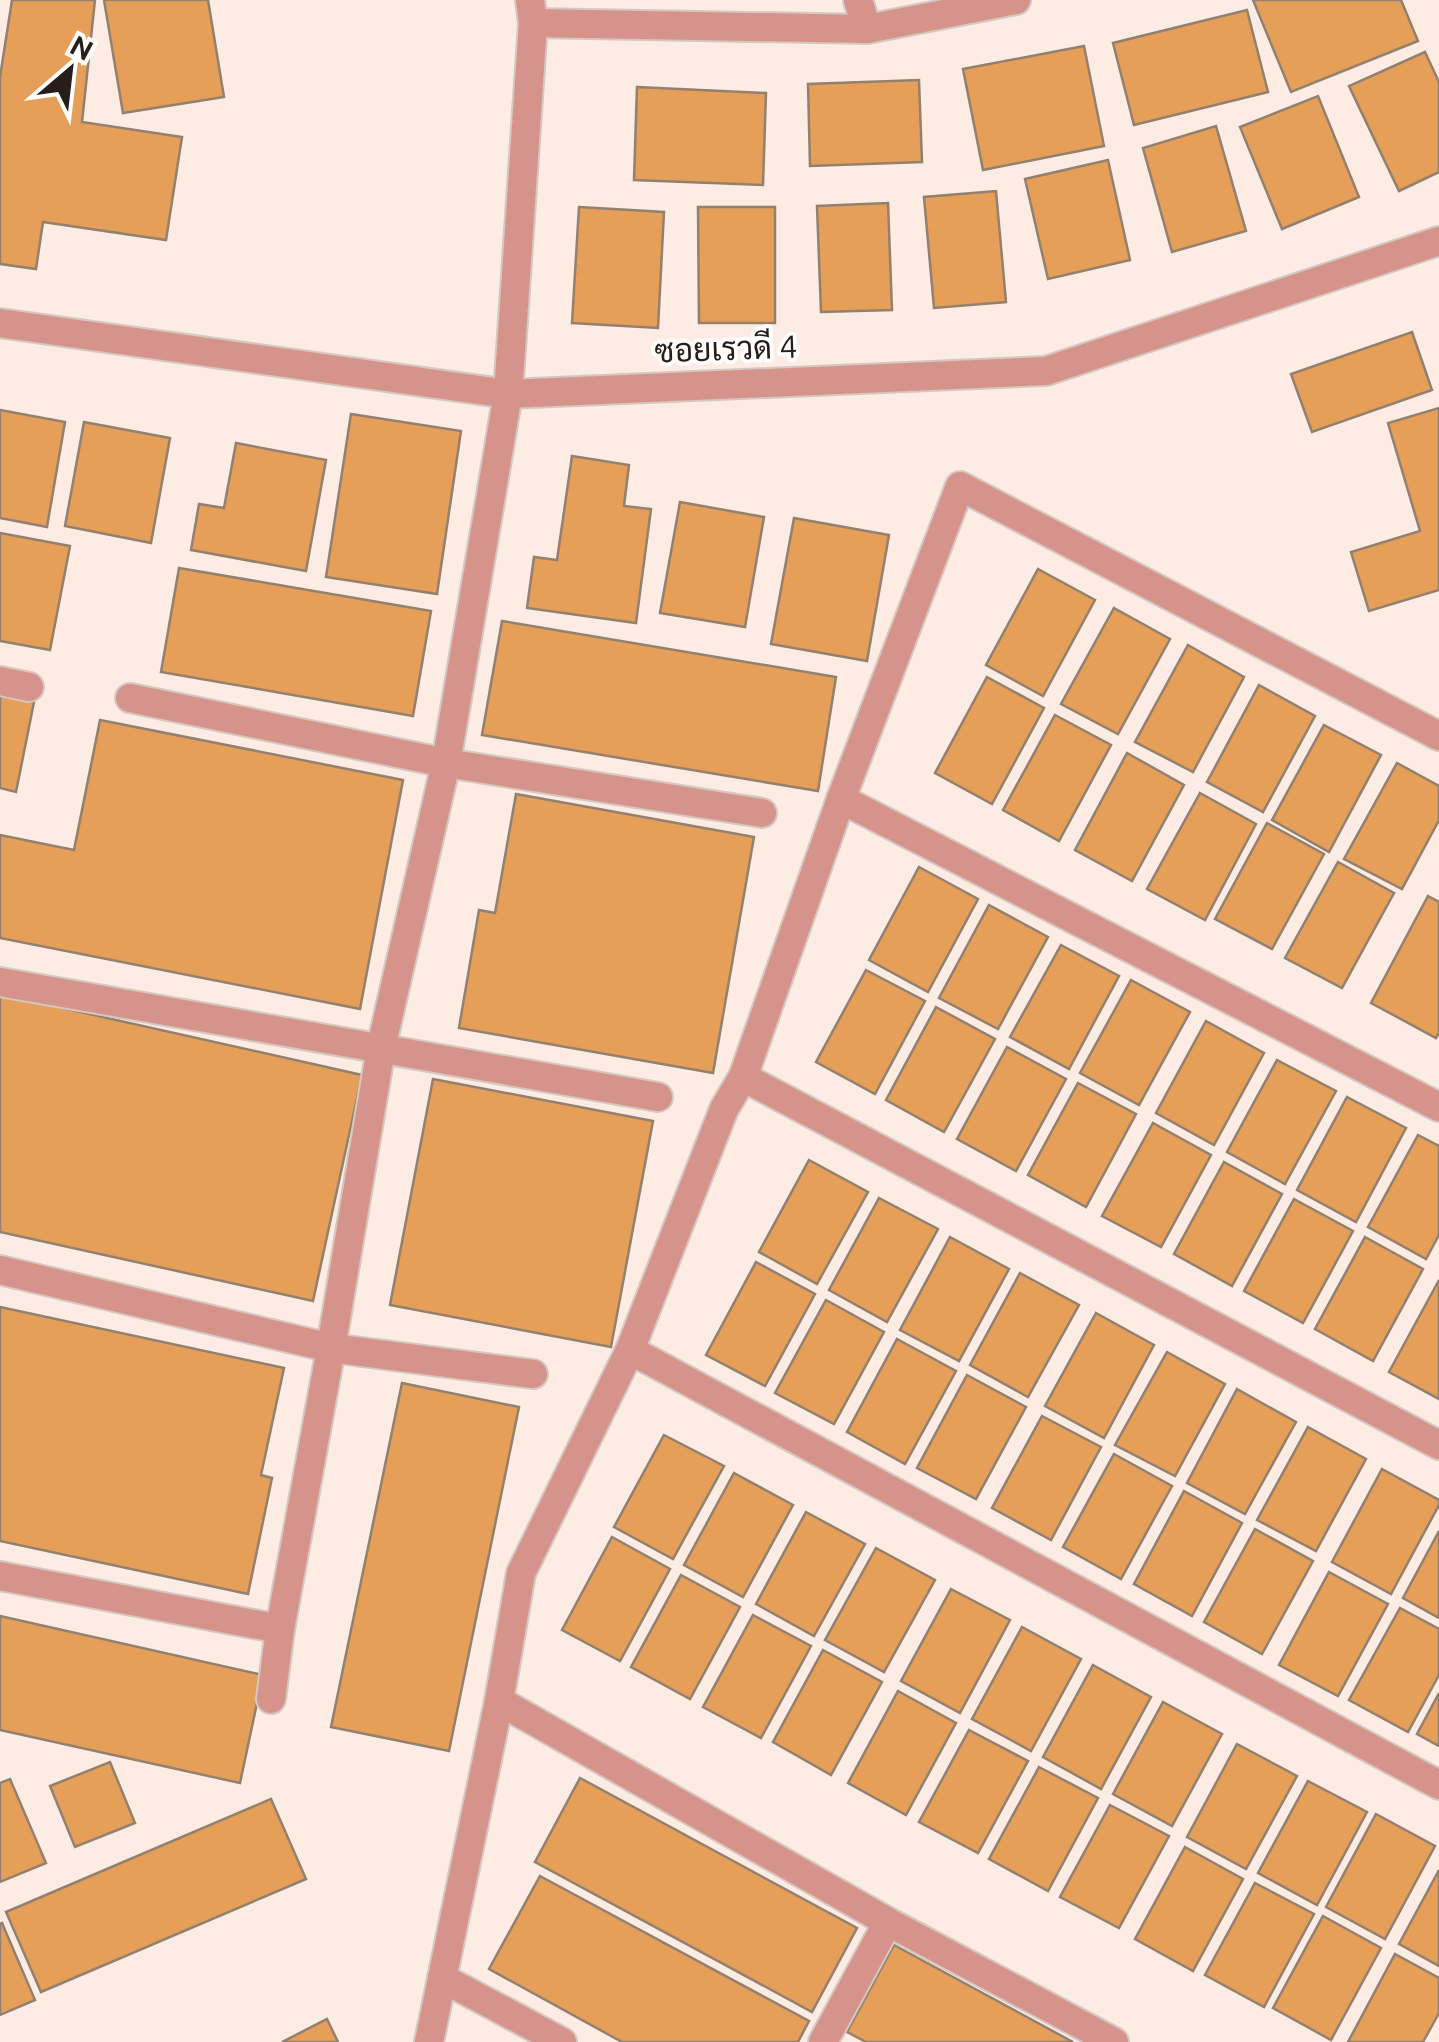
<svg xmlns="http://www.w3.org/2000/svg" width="1439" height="2042" font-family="Ubuntu,Sarabun,sans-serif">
  <rect width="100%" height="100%" fill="#fcece4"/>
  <g fill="#e59f58" stroke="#93806f" stroke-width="2.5">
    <path d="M12 0H95L82 122 182 137 166 240 43 222 36 269 0 264V77Z"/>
    <path d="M104 0H208L224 97 123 113Z"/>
    <path d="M1253 0H1401L1418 41 1291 92Z"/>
    <path d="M1247 10 1268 92 1134 125 1113 43Z"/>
    <path d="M1084 46 1104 146 983 170 963 69Z"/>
    <path d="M1425 52 1439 82V172L1399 191 1349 86Z"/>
    <path d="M919 80 922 162 810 166 808 84Z"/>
    <path d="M637 87 766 93 763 185 634 180Z"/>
    <path d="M1318 96 1359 197 1282 229 1240 127Z"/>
    <path d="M1216 126 1246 231 1172 252 1143 148Z"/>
    <path d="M1108 160 1130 260 1048 279 1025 179Z"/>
    <path d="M996 191 1006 302 934 308 924 197Z"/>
    <path d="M888 203 892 310 821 312 817 206Z"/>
    <path d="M579 207 664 212 658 328 572 323Z"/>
    <path d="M698 207H775V323H699Z"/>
    <path d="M1412 332 1432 390 1312 432 1291 374Z"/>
    <path d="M1439 408V590L1369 611 1351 552 1420 531 1388 423Z"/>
    <path d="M0 410 65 422 47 527 0 518Z"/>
    <path d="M351 414 461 431 437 594 326 577Z"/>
    <path d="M84 422 170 438 151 543 65 526Z"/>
    <path d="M236 443 326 460 306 571 191 550 199 504 224 508Z"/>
    <path d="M572 456 629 465 624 506 651 509 636 623 527 608 534 557 557 560Z"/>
    <path d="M680 502 764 517 745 627 660 613Z"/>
    <path d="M794 518 889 535 867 661 771 644Z"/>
    <path d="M0 533 70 546 50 650 0 641Z"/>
    <path d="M179 568 431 611 413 716 161 672Z"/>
    <path d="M1038 569 1095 600 1043 696 986 665Z"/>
    <path d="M1114 608 1170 639 1118 734 1061 704Z"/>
    <path d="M502 621 836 677 818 791 482 735Z"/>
    <path d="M1188 645 1244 677 1193 772 1135 742Z"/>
    <path d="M987 677 1044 708 992 804 935 773Z"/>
    <path d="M1259 685 1315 716 1263 812 1207 782Z"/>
    <path d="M0 696 34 702 16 792 0 788Z"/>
    <path d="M1055 715 1111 745 1059 841 1003 810Z"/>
    <path d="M100 720 403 780 360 1009 0 938V835L74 850Z"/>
    <path d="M1324 725 1381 755 1329 852 1272 820Z"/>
    <path d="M1127 753 1184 785 1132 881 1075 850Z"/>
    <path d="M1397 763 1439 786V820L1402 889 1344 859Z"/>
    <path d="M1200 793 1256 824 1205 920 1147 889Z"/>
    <path d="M516 794 754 837 713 1073 459 1028 479 910 495 913Z"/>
    <path d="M1267 823 1324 854 1272 949 1215 919Z"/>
    <path d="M1338 862 1394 893 1342 988 1285 958Z"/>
    <path d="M919 867 978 899 928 992 869 960Z"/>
    <path d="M1428 896 1439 902V1033L1436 1038 1371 1003Z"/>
    <path d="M989 905 1048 937 998 1029 939 998Z"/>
    <path d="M1061 945 1119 976 1069 1069 1010 1037Z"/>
    <path d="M866 970 925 1001 875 1094 816 1062Z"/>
    <path d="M1131 980 1190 1012 1139 1105 1080 1073Z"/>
    <path d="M0 994 362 1075 313 1301 0 1232Z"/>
    <path d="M936 1007 995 1039 944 1132 886 1100Z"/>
    <path d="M1206 1021 1264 1053 1214 1145 1156 1113Z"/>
    <path d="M1007 1047 1066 1079 1016 1171 957 1139Z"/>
    <path d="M1277 1060 1336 1091 1285 1184 1227 1152Z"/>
    <path d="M433 1079 653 1121 611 1347 390 1305Z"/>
    <path d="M1078 1083 1136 1114 1086 1207 1028 1175Z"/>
    <path d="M1347 1097 1406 1128 1356 1222 1297 1190Z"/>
    <path d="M1153 1123 1211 1155 1161 1247 1102 1216Z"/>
    <path d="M1418 1135 1439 1146V1235L1426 1259 1368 1227Z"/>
    <path d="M809 1160 868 1192 817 1284 759 1252Z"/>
    <path d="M1224 1162 1282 1194 1232 1286 1174 1254Z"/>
    <path d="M879 1198 938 1229 887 1322 829 1290Z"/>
    <path d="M1294 1199 1353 1231 1303 1323 1244 1291Z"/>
    <path d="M950 1237 1009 1269 959 1361 900 1330Z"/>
    <path d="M1365 1237 1423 1269 1373 1361 1315 1329Z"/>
    <path d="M756 1262 815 1294 765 1386 706 1355Z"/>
    <path d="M1020 1273 1079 1305 1028 1397 970 1365Z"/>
    <path d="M1439 1280V1399L1389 1372Z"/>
    <path d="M826 1300 884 1332 834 1424 775 1393Z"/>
    <path d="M0 1307 284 1368 261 1475 272 1478 248 1594 0 1541Z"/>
    <path d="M1096 1313 1154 1345 1104 1438 1045 1406Z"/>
    <path d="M897 1339 956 1371 905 1464 847 1432Z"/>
    <path d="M1167 1352 1225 1384 1175 1476 1115 1445Z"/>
    <path d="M967 1375 1026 1407 976 1499 917 1468Z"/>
    <path d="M402 1383 519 1407 449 1751 331 1727Z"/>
    <path d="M1237 1389 1296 1422 1245 1514 1187 1483Z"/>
    <path d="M1042 1416 1101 1447 1051 1540 992 1508Z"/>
    <path d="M1308 1427 1366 1459 1316 1551 1257 1520Z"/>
    <path d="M664 1435 724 1466 673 1559 614 1527Z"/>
    <path d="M1114 1454 1172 1486 1121 1579 1063 1547Z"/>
    <path d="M1382 1469 1439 1500V1505L1391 1594 1332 1562Z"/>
    <path d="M734 1473 793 1505 743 1597 684 1565Z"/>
    <path d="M1184 1491 1242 1523 1192 1616 1134 1584Z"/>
    <path d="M806 1512 865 1544 814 1636 756 1604Z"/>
    <path d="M1255 1529 1313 1561 1262 1654 1204 1622Z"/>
    <path d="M1439 1531V1618L1403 1598Z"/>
    <path d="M612 1537 670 1569 620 1661 562 1630Z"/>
    <path d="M876 1548 935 1580 884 1672 825 1640Z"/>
    <path d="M1329 1572 1388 1604 1338 1696 1279 1665Z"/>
    <path d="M681 1575 740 1607 690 1699 631 1667Z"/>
    <path d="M951 1589 1010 1620 960 1713 901 1681Z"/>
    <path d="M1400 1608 1439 1629V1675L1408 1732 1349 1700Z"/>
    <path d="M753 1615 811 1646 761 1738 703 1707Z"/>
    <path d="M0 1616 263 1675 240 1783 0 1730Z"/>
    <path d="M1022 1627 1081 1659 1031 1751 972 1719Z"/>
    <path d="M823 1650 882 1682 831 1775 773 1742Z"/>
    <path d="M1093 1665 1151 1697 1101 1789 1043 1757Z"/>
    <path d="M898 1691 956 1723 906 1815 848 1783Z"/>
    <path d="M1439 1693V1746L1417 1734Z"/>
    <path d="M1163 1702 1222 1734 1172 1826 1113 1794Z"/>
    <path d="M969 1730 1028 1761 978 1853 919 1822Z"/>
    <path d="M1237 1744 1297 1776 1246 1869 1187 1837Z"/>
    <path d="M110 1762 135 1823 75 1847 50 1786Z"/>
    <path d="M1039 1767 1098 1798 1048 1891 989 1859Z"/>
    <path d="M580 1778 857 1928 812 2012 535 1862Z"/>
    <path d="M10 1779 46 1863 0 1882V1783Z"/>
    <path d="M1308 1781 1367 1812 1317 1905 1258 1873Z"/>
    <path d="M271 1799 306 1879 41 1992 6 1912Z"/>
    <path d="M1110 1805 1169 1836 1119 1928 1060 1897Z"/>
    <path d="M1376 1814 1435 1846 1385 1939 1326 1907Z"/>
    <path d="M1185 1847 1243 1879 1193 1971 1135 1939Z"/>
    <path d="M1439 1870V1966L1399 1944Z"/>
    <path d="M540 1876 809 2021 798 2042H622L489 1969Z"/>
    <path d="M1255 1883 1314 1914 1264 2007 1205 1975Z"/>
    <path d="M1323 1916 1381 1948 1331 2040 1273 2008Z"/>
    <path d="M2 1923 35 2000 0 2015V1924Z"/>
    <path d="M894 1945 1073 2042H866L847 2032Z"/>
    <path d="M1395 1954 1439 1978V2013L1423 2042H1348Z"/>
    <path d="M327 2019 338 2042H282Z"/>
  </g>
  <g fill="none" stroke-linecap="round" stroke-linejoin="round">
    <defs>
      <g id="minor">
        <path d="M858 0 867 29"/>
        <path d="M533 23 867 29 1016 0"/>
        <path d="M0 323 508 394 1046 371 1439 241"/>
        <path d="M0 681 29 687"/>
        <path d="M130 698 446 763 762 813"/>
        <path d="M841 799 1439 1107"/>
        <path d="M0 982 658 1097"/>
        <path d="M743 1077 1439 1445"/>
        <path d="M0 1270 331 1348 533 1374"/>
        <path d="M630 1350 1439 1785"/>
        <path d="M0 1576 280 1629"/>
        <path d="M271 1699 280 1629 331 1348 381 1048 446 763 508 394 533 23 530 0"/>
        <path d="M499 1701 888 1922 1114 2042"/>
        <path d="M442 1978 562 2042"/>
        <path d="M429 2042 499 1701 521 1573 630 1350 724 1109 743 1077 841 799 960 486 1439 736"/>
        <path d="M823 2042 888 1922"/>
      </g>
    </defs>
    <use href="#minor" stroke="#d6c7bf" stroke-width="32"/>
    <use href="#minor" stroke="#d5938b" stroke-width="28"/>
  </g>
  <g text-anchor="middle" stroke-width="8" stroke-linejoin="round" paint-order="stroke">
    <g font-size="32" fill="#271e19" stroke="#fdfdfd">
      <text transform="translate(726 349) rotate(-2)" y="11">ซอยเรวดี 4</text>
    </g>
  </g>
  <g transform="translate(70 70) rotate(28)" stroke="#fdfdfd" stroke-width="8" paint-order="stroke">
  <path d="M0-8L18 38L0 25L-18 38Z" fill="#271e19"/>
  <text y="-15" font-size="28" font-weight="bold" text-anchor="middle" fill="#271e19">N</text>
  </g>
</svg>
